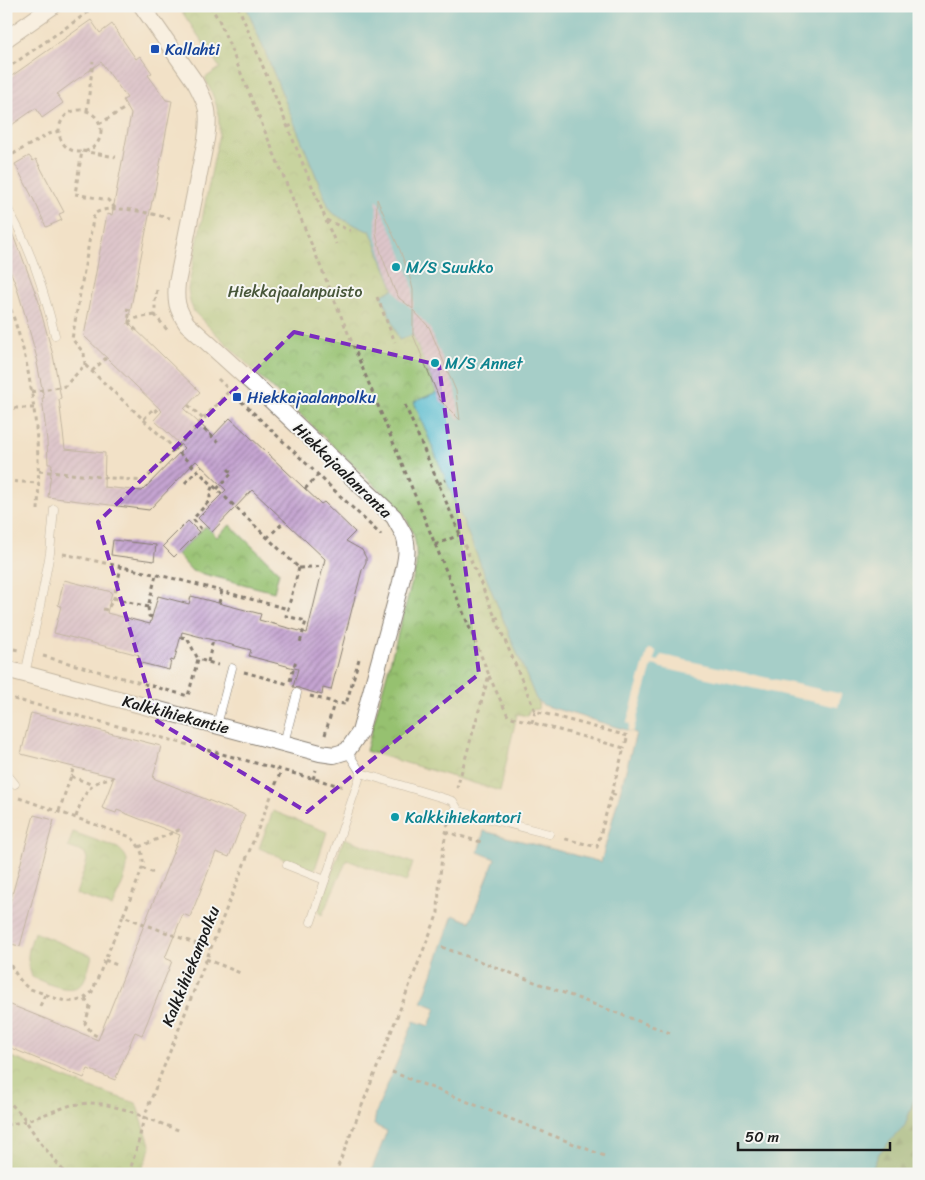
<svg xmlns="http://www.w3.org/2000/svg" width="925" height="1180" font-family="Sriracha,sans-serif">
  <defs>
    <pattern id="grass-tufts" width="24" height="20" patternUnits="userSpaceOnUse" patternTransform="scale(1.25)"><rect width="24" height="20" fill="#96c16f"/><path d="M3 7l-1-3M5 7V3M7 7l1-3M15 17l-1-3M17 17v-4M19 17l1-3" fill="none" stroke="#81a560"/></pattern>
    <pattern id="forest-firs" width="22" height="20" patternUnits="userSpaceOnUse" patternTransform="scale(1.25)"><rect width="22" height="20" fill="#78a762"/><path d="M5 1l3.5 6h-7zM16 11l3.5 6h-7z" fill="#628750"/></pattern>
    <pattern id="park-crowns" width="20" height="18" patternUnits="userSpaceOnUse" patternTransform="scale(1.25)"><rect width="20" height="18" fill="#96c16f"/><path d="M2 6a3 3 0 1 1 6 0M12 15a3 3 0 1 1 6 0" fill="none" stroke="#81a560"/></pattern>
    <pattern id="building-hatch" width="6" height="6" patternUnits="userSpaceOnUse" patternTransform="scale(1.25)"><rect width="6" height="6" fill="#c5a4d1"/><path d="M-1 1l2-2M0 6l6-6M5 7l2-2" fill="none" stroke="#9f85a9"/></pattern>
  </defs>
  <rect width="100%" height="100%" fill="#f6f6f2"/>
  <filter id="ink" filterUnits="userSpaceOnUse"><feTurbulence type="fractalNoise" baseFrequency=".02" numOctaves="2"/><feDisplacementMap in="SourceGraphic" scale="10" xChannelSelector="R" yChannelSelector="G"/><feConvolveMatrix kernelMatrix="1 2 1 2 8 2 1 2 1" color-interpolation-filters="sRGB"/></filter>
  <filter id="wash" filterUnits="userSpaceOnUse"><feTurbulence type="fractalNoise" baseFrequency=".0096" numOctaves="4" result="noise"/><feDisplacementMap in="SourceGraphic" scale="20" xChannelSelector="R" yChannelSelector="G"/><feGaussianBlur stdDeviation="1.12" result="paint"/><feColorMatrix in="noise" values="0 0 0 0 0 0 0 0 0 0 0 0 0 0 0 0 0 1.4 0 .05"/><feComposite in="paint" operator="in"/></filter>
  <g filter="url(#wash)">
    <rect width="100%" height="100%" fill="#f2e1c7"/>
    <g fill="url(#grass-tufts)" stroke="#596e46">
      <path d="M273 811 327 832 314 872 259 848Z"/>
      <path d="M344 838 413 863 406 882 347 860 322 915 318 912Z"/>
    </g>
    <path fill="url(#forest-firs)" stroke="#4a623f" d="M919 1082V1174H870L879 1153 905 1125 918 1088Z"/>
    <g fill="url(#park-crowns)" stroke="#596e46">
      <path d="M178 6H246L331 212 346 221 368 231 370 230 394 289 382 295 399 340 413 335 437 392 414 402 536 699 539 703 538 709 529 710 528 716 517 714 500 791 366 751 416 567C417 540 415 532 400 509L249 366 194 312 190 302 188 289 219 134C220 109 215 100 205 78L220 68Z"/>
      <path d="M230 525 279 572 274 592 192 571 177 554 206 526 217 537Z"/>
      <path d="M73 832 118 848C121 851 124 853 126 857 131 871 117 894 112 907L76 894 86 864 87 859 85 853 68 847Z"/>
      <path d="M34 932 92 956C90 963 87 976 83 982 73 997 44 982 32 977 25 956 28 953 34 932Z"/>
      <path d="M6 1055 91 1088 136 1103 151 1147 140 1174H6Z"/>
    </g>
    <path fill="#4cb6ca" stroke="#346973" d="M246 6H919V1082L918 1088 905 1125 879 1153 870 1174H370L387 1131 374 1125 376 1112 414 1021 429 1026 436 1008 422 1002 453 915 470 922 495 859 478 852 484 831 601 862 636 733 543 705 536 699 414 402 437 392 413 335 399 340 382 295 394 289 370 230 368 231 346 221 331 212Z"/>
    <path fill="#f2e1c7" d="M648 649 656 651 654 660 659 661 661 655 841 694 838 707 658 667V666L652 665 633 732 628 731 630 724 627 723Z"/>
    <g id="blocks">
      <g fill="url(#building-hatch)">
        <path d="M91 20 100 33 112 24 136 59 140 56 152 73 148 75 166 100 172 101 153 201H152L128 322 200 392 184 409 213 436 230 418 321 504 324 502 355 532 346 541 362 550 366 558V562L362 570 331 690 323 688 322 695 301 689 299 688 293 687 298 669 249 656 251 650 182 632 174 661 171 660 169 670 137 662 139 655 54 633 61 606 58 605 64 580 112 592 107 613 150 624 158 596 189 604 191 596 261 614 259 620 307 633 325 559 252 490 212 532 198 518 226 490 196 461 149 510 48 497 52 464H48L47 441 42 398H44L37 363 38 362 26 318 16 285 6 261V222H8L19 251H20L40 305H39L53 355 61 398 59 399 65 449 105 453 104 487 142 491 184 448 154 420 162 411 84 336 107 214 112 215 131 114 123 100 127 98 101 62 57 94 63 103 42 118 36 108 6 129V80Z"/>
        <path d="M29 156 33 161 36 159 64 212 59 214 62 220 46 227 37 206 15 164Z"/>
        <path d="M377 199 400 250 411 281 413 290V309L399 298 394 289 381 253 376 234Z"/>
        <path d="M413 310 429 327 456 391 460 420 440 400 413 335Z"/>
        <path d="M188 521 199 532 174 557 163 546Z"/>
        <path d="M113 540 156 545 154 561 111 555Z"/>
        <path d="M31 713 161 746 153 778 245 815 229 857 216 852 190 917 183 914 165 958 172 961 142 1035 135 1032 115 1080 88 1069 84 1078 6 1046V1003L98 1040 180 835 117 810 116 813 102 808 114 777 21 754Z"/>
        <path d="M34 815 54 820 20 946 6 943V917Z"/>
      </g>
    </g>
  </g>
  <g filter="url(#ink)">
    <use href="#blocks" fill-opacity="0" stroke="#877e72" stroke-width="1"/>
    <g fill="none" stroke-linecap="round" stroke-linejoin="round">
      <defs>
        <g id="lane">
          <path d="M6 206C30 245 44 291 55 335"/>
          <path d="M25 674 39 611 50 553 54 509"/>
          <path d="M217 725 232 668"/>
          <path d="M284 743 297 693"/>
          <path d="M6 773 15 784"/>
          <path d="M361 773 453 801 459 811 549 834"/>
          <path d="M287 865 325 880"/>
          <path d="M311 922 361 773 347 751"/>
        </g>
        <g id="street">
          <path d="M6 39 53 6"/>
          <path d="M6 669 320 753 334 755 347 751 360 732 401 582C404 567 410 550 404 535 401 529 397 523 394 517L261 391 187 324C177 309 175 301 177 283L206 139C210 112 208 106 195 82L142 6"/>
        </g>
      </defs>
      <use href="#lane" stroke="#877e72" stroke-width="9"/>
      <use href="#street" stroke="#877e72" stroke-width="18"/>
      <g stroke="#877e72" stroke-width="3" stroke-dasharray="4 4" stroke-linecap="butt">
        <path d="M210 6 219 20 489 675 457 788"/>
        <path d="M238 6 326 220 351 231"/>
        <path d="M6 69 97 6"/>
        <circle cx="80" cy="131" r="21"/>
        <path d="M87 111 93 61"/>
        <path d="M99 124 127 107"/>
        <path d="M288 127 295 124"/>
        <path d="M6 158 49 134 59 131"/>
        <path d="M115 208 108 200 75 194 82 151 116 157"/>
        <path d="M326 221 336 244"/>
        <path d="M157 290 155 301V315L168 331"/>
        <path d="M6 294C12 313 19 333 24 353 36 404 40 458 38 510"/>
        <path d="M377 297 395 342"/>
        <path d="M126 309 130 310 128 321"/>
        <path d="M128 322 137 318 155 315"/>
        <path d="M128 322 136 330 133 333"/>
        <path d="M85 365 84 353 72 339 94 214C112 202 150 214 170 218"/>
        <path d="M92 371 106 358"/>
        <path d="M218 379 381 535"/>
        <path d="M31 392 65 386 85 365 175 449 299 568"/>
        <path d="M188 405 203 419"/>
        <path d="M405 405 535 711 628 736 624 748"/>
        <path d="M6 408H34"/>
        <path d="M144 419 154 408 159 414"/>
        <path d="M198 424 218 442"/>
        <path d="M39 471 143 481 175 449 231 389"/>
        <path d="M6 481 39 483"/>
        <path d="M185 483 198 470"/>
        <path d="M438 484 446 480"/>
        <path d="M217 489 232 473 228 469"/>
        <path d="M305 489 318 475"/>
        <path d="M201 529 193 519 210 500V492L213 485"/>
        <path d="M267 538 285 521"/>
        <path d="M435 545 459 535"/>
        <path d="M63 554 78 557 180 580 288 609"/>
        <path d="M299 568 286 616 306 621 300 643"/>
        <path d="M299 568 324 566"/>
        <path d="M114 598 148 607"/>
        <path d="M219 603 222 591"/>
        <path d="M103 609 107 610 114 598 121 567"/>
        <path d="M152 617 149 616 148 607 156 575"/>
        <path d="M495 619 502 616"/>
        <path d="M181 637 187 638 198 659"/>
        <path d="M6 647 18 650"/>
        <path d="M43 656 188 696 198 659 218 665"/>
        <path d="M208 662 213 640"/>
        <path d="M244 672 288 684"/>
        <path d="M489 676 508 716 624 748 597 847 562 838"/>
        <path d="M290 681 296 660"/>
        <path d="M310 696 333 702"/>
        <path d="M6 697 163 738 344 787"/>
        <path d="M532 723 535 711"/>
        <path d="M325 735 334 703 346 704 359 659"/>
        <path d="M71 776 93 785"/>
        <path d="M313 779 316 770"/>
        <path d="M612 794 618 796"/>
        <path d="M19 798 131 837C137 843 143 851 143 861 143 872 128 903 123 916"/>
        <path d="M59 811 74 767"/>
        <path d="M76 817C82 797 89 780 113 778"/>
        <path d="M446 832 481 842"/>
        <path d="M139 847 179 830 181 831"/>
        <path d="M142 868 154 873"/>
        <path d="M442 947 670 1033"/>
        <path d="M6 958C12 967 19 981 27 987 31 990 37 991 42 993 59 1000 77 1008 92 992L123 916 210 949"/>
        <path d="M206 959 243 974"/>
        <path d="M105 960 117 965"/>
        <path d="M85 999 90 1007 85 1024 93 1034 99 1037"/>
        <path d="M40 1006 45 995"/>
        <path d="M392 1072 607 1157"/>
        <path d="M6 1099 22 1115 39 1141 66 1174"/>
        <path d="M6 1125 26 1121 71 1105 90 1103 103 1104 127 1110 144 1117 181 1131"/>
        <path d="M129 1174 139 1140 144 1117 281 771"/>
        <path d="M335 1174 438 913C439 882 441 851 449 820"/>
      </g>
      <use href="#lane" stroke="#fff" stroke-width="8"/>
      <use href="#street" stroke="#fff" stroke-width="16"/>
    </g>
  </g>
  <path d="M0 0H925V1180H0ZM294 332 439 365 479 674 307 812 157 721 98 522Z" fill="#f2e1c7" fill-opacity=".55" fill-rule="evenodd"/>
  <path fill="none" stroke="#7b2cbf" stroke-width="4" stroke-dasharray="10 6" stroke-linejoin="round" d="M294 332 439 365 479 674 307 812 157 721 98 522Z"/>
  <g fill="#1a4fb4" stroke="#f6f6f2" stroke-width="2">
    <rect x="150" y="44" width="10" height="10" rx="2.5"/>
    <rect x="232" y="392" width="10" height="10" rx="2.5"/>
  </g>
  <g fill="#0f9aa8" stroke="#f6f6f2" stroke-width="2">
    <circle cx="396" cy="267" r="5"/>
    <circle cx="435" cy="363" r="5"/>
    <circle cx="395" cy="817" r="5"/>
  </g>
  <g text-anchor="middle" stroke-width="4" stroke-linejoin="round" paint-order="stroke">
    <g font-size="16" fill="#164399" stroke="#f6f6f2" text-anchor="start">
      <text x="165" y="55">Kallahti</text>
      <text x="247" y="403">Hiekkajaalanpolku</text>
    </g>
    <g font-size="16" fill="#0d838f" stroke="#f6f6f2" text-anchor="start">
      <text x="406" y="273">M/S Suukko</text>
      <text x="445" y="369">M/S Annet</text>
      <text x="405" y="823">Kalkkihiekantori</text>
    </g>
    <g font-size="16" fill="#475639" stroke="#f6f6f2">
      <text x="295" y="297">Hiekkajaalanpuisto</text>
    </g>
    <g font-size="16" fill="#1c1c1c" stroke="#f6f6f2">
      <text transform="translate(343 470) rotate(44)" y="6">Hiekkajaalanranta</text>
      <text transform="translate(176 714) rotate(15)" y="6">Kalkkihiekantie</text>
      <text transform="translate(190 966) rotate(-68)" y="6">Kalkkihiekanpolku</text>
    </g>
  </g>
  <rect width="925" height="1180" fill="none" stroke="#f6f6f2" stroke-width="25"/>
  <path d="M738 1142v8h152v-8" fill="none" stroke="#1c1c1c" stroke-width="2.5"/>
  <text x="745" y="1142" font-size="15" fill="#1c1c1c" stroke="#f6f6f2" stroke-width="4" paint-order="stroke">50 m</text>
</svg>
